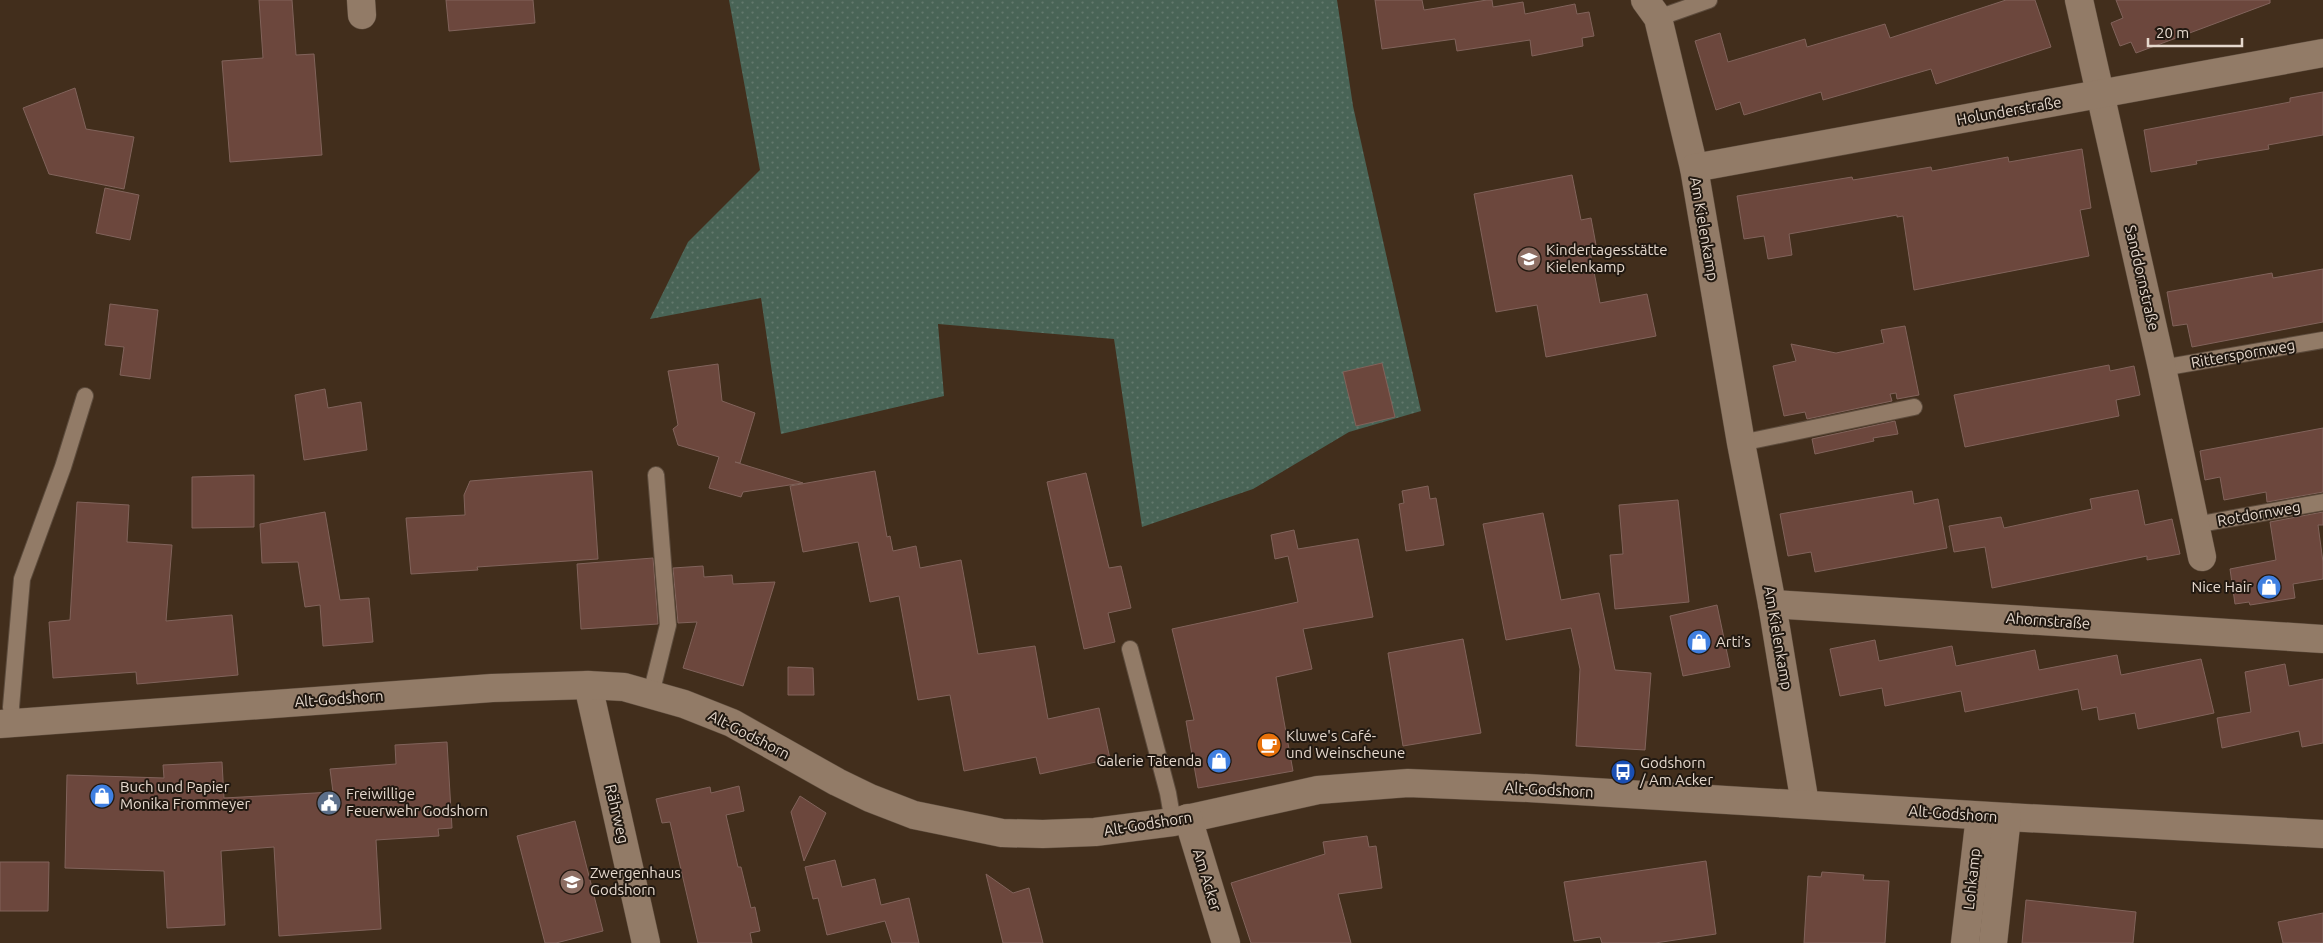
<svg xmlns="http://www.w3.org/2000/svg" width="2323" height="943" font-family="Ubuntu,sans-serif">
  <defs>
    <pattern id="grass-dots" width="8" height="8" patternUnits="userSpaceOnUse" patternTransform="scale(1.25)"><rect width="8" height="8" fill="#496456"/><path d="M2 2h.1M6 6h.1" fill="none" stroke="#63796d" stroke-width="1.8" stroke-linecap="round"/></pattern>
  </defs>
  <rect width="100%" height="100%" fill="#422e1c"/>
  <path fill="url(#grass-dots)" d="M729 0H1337L1353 106 1421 411 1349 432 1253 489 1142 527 1114 339 938 324 944 396 781 434 761 298 650 319 688 242 760 170Z"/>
  <g fill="#6c473d" stroke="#81635b">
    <path d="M259 0H292L296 55 314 54 322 155 230 162 222 61 263 58Z"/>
    <path d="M446 0H533L535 23 449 31Z"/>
    <path d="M1375 0H1422L1424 10 1487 0H1492L1493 7 1523 2 1525 14 1575 4 1577 14 1589 12 1594 36 1582 38 1583 46 1532 56 1530 40 1457 51 1455 39 1382 49Z"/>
    <path d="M2006 0H2035L2051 47 1936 84 1931 69 1823 100 1821 92 1744 115 1740 102 1716 110 1695 41 1720 33 1728 62 1805 39 1807 47 1885 24 1890 38Z"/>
    <path d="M2116 0H2270V3L2136 53 2131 42 2120 46 2111 23 2123 18Z"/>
    <path d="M75 88 86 129 134 137 124 189 49 174 23 108Z"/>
    <path d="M2323 92V135L2268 145 2269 149 2196 161 2197 164 2151 172 2144 130 2290 102V98Z"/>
    <path d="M2082 149 2091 208 2080 210 2089 256 1914 290 1903 216 1897 217V215L1789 234 1792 255 1768 259 1764 236 1744 239 1737 196 1852 177 1853 180 1931 167 1932 171 2008 157 2009 162Z"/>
    <path d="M1572 175 1581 220 1591 218 1596 245 1589 246 1600 303 1647 294 1656 336 1546 357 1537 305 1496 312 1474 194Z"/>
    <path d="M105 188 139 195 130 240 96 233Z"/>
    <path d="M2323 269V322L2192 347 2187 324 2173 326 2167 292 2272 273 2273 278Z"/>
    <path d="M110 304 158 310 150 379 120 375 124 347 105 345Z"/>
    <path d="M1905 326 1919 395 1897 399 1896 393 1890 394 1892 401 1807 419 1805 412 1784 416 1773 366 1796 361 1791 344 1836 353 1884 343 1881 330Z"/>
    <path d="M1382 363 1395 417 1356 426 1343 372Z"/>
    <path d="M718 364 722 401 755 413 740 463 735 462 803 483 743 492 741 497 709 488 719 457 678 445 673 429 678 425 668 371Z"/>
    <path d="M2109 365 2110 371 2134 366 2140 395 2116 400 2119 416 1965 447 1954 395Z"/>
    <path d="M325 389 328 408 361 402 367 450 304 460 295 395Z"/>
    <path d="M1895 421 1898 434 1873 438 1874 441 1815 454 1812 439Z"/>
    <path d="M2323 428V492L2267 502 2266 492 2224 500 2220 477 2205 480 2200 451Z"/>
    <path d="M592 471 598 559 477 567 478 570 411 574 406 518 465 515 464 495 470 481Z"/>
    <path d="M875 471 887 537 890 536 893 551 916 546 920 568 961 560 978 654 1035 646 1048 719 1099 708 1110 759 1040 774 1036 757 964 771 950 695 918 700 899 596 870 602 858 542 803 552 790 486Z"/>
    <path d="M1086 473 1109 568 1121 566 1131 608 1108 613 1115 642 1084 649 1047 482Z"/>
    <path d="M254 475V527L192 528V477Z"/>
    <path d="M1428 486 1430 499 1436 498 1444 545 1406 551 1399 504 1404 503 1402 491Z"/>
    <path d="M2138 490 2145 525 2172 519 2180 554 2147 560V556L1992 588 1985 547 1954 552 1949 526 2001 517 2004 528 2092 509 2090 499Z"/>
    <path d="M1912 491 1914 504 1938 499 1947 548 1815 572 1811 552 1788 556 1780 514Z"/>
    <path d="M1678 500 1689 602 1615 609 1610 555 1623 554 1619 505Z"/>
    <path d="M77 502 129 505 127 542 172 545 166 621 232 615 238 675 137 684 136 672 53 678 49 622 70 620Z"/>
    <path d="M325 512 340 600 369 598 373 642 323 646 320 605 305 607 298 562 262 563 260 524Z"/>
    <path d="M2323 512V525H2318L2323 562V579L2293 584 2295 598 2250 605 2249 602 2235 604 2230 569 2276 560 2270 522Z"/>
    <path d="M1543 513 1561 600 1599 593 1615 670 1651 673 1645 750 1576 746 1580 669 1571 628 1506 640 1483 524Z"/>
    <path d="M1294 530 1298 549 1358 539 1373 617 1303 629 1312 669 1276 677 1293 771 1198 788 1186 721 1194 720 1172 629 1298 602 1288 556 1275 559 1271 535Z"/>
    <path d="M653 558 658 624 581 629 577 564Z"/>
    <path d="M703 566 704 577 732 575 733 584 775 582 743 686 683 668 697 622 678 623 673 568Z"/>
    <path d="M1717 605 1730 667 1683 676 1670 616Z"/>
    <path d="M1463 639 1481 733 1403 746 1388 653Z"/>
    <path d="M1875 640 1879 661 1952 646 1956 666 2035 650 2039 670 2117 655 2121 675 2201 659 2214 713 2138 729 2135 713 2099 720 2097 707 2082 710 2078 689 1965 712 1961 691 1885 706 1882 688 1840 696 1830 649Z"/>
    <path d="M2285 664 2289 686 2323 679V743L2302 747 2299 731 2222 748 2217 718 2251 712 2245 672Z"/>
    <path d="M788 667 813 668 814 695H788Z"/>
    <path d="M447 742 452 828 438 829 439 836 376 840 381 929 279 936 274 847 221 851 225 925 167 928 164 871 65 868 67 775 164 778 163 765 222 762 224 798 333 792 330 769 396 764 395 745Z"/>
    <path d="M739 786 744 811 726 815 738 867H741L751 908 755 907 760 931 750 933 752 943H698L670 822 662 823 656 799 710 787 711 793Z"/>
    <path d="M800 796 826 813 804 861 791 812Z"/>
    <path d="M575 821 603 931 556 943H545L517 836Z"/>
    <path d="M1367 836 1369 847 1376 846 1382 888 1338 894 1351 943H1251L1231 883 1325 854 1323 842Z"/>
    <path d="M835 860 842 887 875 879 881 905 909 898 919 943H892L885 921 827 935 818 898 813 899 805 867Z"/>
    <path d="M1706 861 1716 934 1655 943H1602L1600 937 1574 941 1564 882Z"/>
    <path d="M0 862H49L48 911H0Z"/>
    <path d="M1822 872 1864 875 1863 880 1889 881 1885 943H1804L1808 876 1821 877Z"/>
    <path d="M986 874 1013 893 1029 888 1043 943H1003Z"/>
    <path d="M2026 900 2136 912 2133 943H2022Z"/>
    <path d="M2323 913V943H2283L2278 922Z"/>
  </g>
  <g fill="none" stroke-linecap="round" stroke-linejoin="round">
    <defs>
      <g id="lane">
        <path d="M1658 18 1709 0"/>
        <path d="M2162 368 2323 340"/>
        <path d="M1741 443 1914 407"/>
        <path d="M2195 525 2323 502"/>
        <path d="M1130 649 1168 793 1173 822"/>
        <path d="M651 694 668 625 656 475"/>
        <path d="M13 723 11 707 22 579 63 467 85 396"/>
      </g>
      <g id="street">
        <path d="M361 0 362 15"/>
        <path d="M1645 0 1658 18 1694 168 1741 443 1772 604 1805 804"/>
        <path d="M2079 0 2162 368 2202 557"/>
        <path d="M1694 168 2323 53"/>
        <path d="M1772 604 2323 639"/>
        <path d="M588 685 646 943"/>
        <path d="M0 724 492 688 588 685 624 687 684 704 732 723 837 782 870 798 914 815 1002 833 1043 834 1095 832 1173 822 1318 790 1408 783 1528 788 2007 817 2323 834"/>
        <path d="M1188 818 1226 943"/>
        <path d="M1965 943 1980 816"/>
        <path d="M1993 943 2007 817"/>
      </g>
    </defs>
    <use href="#lane" stroke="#5d4c3d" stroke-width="18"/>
    <use href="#street" stroke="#5d4c3d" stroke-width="29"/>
    <use href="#lane" stroke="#927b67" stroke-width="16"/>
    <use href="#street" stroke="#927b67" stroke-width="28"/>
  </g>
  <defs>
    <symbol id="school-disc" viewBox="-11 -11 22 22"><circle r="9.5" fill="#8d6e63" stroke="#221911"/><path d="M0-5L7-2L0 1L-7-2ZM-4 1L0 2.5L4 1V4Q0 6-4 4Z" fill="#fff"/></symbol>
    <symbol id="shop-disc" viewBox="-11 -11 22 22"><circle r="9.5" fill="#3f7fe0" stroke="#221911"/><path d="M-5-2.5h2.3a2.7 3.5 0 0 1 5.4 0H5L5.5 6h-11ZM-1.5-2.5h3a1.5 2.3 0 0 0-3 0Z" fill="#fff"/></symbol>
    <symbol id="cafe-disc" viewBox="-11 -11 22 22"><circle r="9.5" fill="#e8710a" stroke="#221911"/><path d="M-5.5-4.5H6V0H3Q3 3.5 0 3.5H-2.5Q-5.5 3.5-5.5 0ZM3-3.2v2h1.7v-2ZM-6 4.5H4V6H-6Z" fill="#fff"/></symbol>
    <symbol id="bus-disc" viewBox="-11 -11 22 22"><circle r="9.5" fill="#1a4fb4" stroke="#221911"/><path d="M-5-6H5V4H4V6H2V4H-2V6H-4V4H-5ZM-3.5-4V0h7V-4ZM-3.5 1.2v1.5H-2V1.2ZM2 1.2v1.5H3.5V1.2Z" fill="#fff"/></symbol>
    <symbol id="civic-disc" viewBox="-11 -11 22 22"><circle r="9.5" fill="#5c6f8a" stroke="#221911"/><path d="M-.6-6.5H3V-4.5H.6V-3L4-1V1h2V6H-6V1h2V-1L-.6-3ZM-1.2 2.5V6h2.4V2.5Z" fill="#fff"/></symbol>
  </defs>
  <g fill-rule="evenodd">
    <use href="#school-disc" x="1515" y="245" width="28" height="28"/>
    <use href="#shop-disc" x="2255" y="573" width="28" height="28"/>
    <use href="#shop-disc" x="1685" y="628" width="28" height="28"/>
    <use href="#cafe-disc" x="1255" y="731" width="28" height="28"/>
    <use href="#shop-disc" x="1205" y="747" width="28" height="28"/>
    <use href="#bus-disc" x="1609" y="758" width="28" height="28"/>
    <use href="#shop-disc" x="88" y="782" width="28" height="28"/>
    <use href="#civic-disc" x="315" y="789" width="28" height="28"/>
    <use href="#school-disc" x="558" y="868" width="28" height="28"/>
  </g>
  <g text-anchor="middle" stroke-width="4" stroke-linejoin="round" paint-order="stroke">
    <g font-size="15" fill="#e5d8cd" stroke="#221911">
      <text transform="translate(2009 111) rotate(-10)" y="5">Holunderstraße</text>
      <text transform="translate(1704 229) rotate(80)" y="5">Am Kielenkamp</text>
      <text transform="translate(2142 278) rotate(77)" y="5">Sanddornstraße</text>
      <text transform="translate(2243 354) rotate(-10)" y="5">Ritterspornweg</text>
      <text transform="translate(2259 514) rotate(-10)" y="5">Rotdornweg</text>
      <text transform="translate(2048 621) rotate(4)" y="5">Ahornstraße</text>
      <text transform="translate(1778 638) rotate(80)" y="5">Am Kielenkamp</text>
      <text transform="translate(339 699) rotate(-4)" y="5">Alt-Godshorn</text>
      <text transform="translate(749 735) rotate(27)" y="5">Alt-Godshorn</text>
      <text transform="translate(1549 790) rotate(3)" y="5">Alt-Godshorn</text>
      <text transform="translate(617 814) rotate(77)" y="5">Rährweg</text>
      <text transform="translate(1953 814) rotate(4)" y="5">Alt-Godshorn</text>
      <text transform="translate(1148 824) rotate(-9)" y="5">Alt-Godshorn</text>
      <text transform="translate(1972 879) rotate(-84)" y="5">Lohkamp</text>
      <text transform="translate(1207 880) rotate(73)" y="5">Am Acker</text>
    </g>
    <g font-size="15" fill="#e5d8cd" stroke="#221911" text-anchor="start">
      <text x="1546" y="255">Kindertagesstätte<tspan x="1546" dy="17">Kielenkamp</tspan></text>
      <text x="2252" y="592" text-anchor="end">Nice Hair</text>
      <text x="1716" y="647">Arti’s</text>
      <text x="1286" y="741">Kluwe's Café-<tspan x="1286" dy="17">und Weinscheune</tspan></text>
      <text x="1202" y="766" text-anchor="end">Galerie Tatenda</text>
      <text x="1640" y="768">Godshorn<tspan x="1640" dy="17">/ Am Acker</tspan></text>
      <text x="120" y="792">Buch und Papier<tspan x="120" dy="17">Monika Frommeyer</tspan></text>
      <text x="346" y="799">Freiwillige<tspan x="346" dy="17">Feuerwehr Godshorn</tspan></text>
      <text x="590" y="878">Zwergenhaus<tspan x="590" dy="17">Godshorn</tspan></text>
    </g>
  </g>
  <path d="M2148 38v8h94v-8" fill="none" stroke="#e5d8cd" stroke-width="2.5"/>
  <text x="2156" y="38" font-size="15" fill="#e5d8cd" stroke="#221911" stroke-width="4" paint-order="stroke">20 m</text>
</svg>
